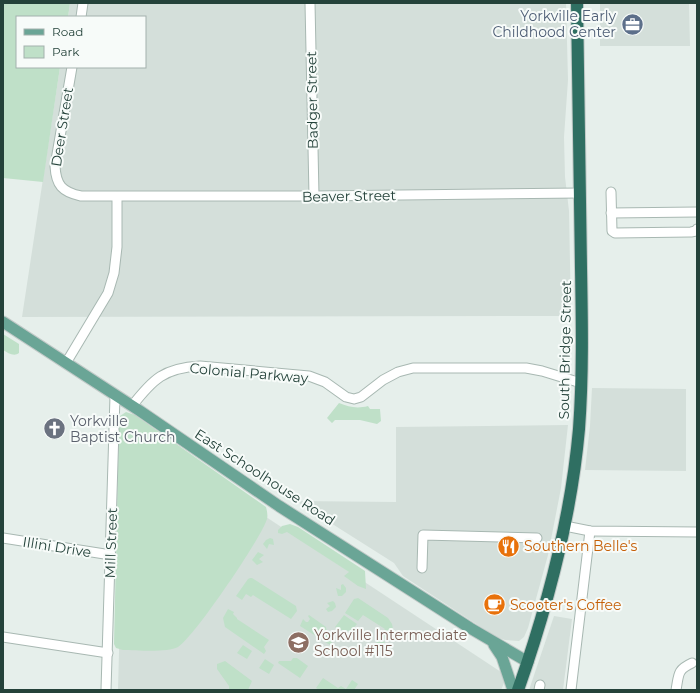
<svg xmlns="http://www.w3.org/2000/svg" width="700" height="693" font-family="Montserrat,sans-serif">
  <rect width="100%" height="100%" fill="#e6efeb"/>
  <g fill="#d4dfda">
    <path d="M70 3H566L568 80 564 137 565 177 569 211 571 316 22 317 60 67H145V17H68Z"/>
    <path d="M600 3H689L690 46H600Z"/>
    <path d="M592 388 686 389V471L585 470 590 426Z"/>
    <path d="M568 425 561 488 548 555 528 628 524 637 519 641 505 640 496 637 403 576 394 563 296 501 396 502V427Z"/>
    <path d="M131 428 501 672 504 683 501 690H118L125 429Z"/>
    <path d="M554 616 572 619 563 690H529Z"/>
  </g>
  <g fill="#bfe0c8">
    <path d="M3 3H70L68 17H17V67H60L43 182 3 178Z"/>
    <path d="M3 334 19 344V353C14 357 8 353 3 350Z"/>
    <path d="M339 403C349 407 357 409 368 406L370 409H380L381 421 377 424 360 420H335L332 423 327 418Z"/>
    <path d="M126 412 135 415 266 507C267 511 268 515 267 519 262 537 193 639 178 647 167 653 136 650 123 650L116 648 114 644 119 426 120 416Z"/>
    <path d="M290 524 298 527 365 571 366 589 358 586 344 576 349 572 287 532 282 534 278 533V530L282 526Z"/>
    <path d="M270 538 273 539 274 545 269 544 267 549 263 544 266 540Z"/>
    <path d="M258 552 264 555 259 559 263 562 257 565 252 560Z"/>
    <path d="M250 578H252L296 606 297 611 291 619 253 595 251 597 246 594 242 600 236 596 248 579Z"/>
    <path d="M343 584 346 588V592L342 596H338L336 588 341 590V585Z"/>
    <path d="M358 598 388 618 392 624 393 629 387 640 380 636 385 629 363 615 358 621 345 613 354 599Z"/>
    <path d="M333 601 335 603 336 607 332 611 328 612 326 609 330 606 327 603Z"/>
    <path d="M228 609 234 612 233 614 237 618V619L269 640 264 647 266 651 264 654 225 627 223 618Z"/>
    <path d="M309 615 326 627 327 633 335 638 330 645 300 626 303 619 306 622H308L310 619 308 616Z"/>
    <path d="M344 615 357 624 351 631 340 630 335 627Z"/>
    <path d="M379 639 385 642 378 653 372 649Z"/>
    <path d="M243 645 252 651 247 659 237 653Z"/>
    <path d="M293 658H297L308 666 300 678 278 663 279 661H291Z"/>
    <path d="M265 659 274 665 269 674 259 668Z"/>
    <path d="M225 661 252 681 248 690H229V686L217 669V664Z"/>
    <path d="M323 678 338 688 341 686 346 689 352 680 358 684 354 690H319L316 688Z"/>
  </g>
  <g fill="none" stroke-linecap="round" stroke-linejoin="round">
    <defs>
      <g id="minor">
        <path d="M310 3 314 196"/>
        <path d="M81 17 83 3"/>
        <path d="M72 67 55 166C56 185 62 192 81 196H314L580 193"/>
        <path d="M611 192 612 231 615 233 691 232 696 231 697 229"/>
        <path d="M611 213 697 212"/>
        <path d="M66 363 108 293 114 273 117 247V197"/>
        <path d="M132 406C153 379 164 368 200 366L309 376 325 382 346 397 354 399 361 397 383 380 398 372 413 368H526L542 371 581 383"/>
        <path d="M565 526 590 531 697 532"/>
        <path d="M3 538 111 555"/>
        <path d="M422 568 423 535 537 538"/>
        <path d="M3 637 108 653"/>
        <path d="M106 690 115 396"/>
        <path d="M539 690 540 685"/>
        <path d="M571 690 590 531"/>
        <path d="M676 690C679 674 677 670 692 663"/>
      </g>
      <g id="major">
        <path d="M3 322 140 411 279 506 470 628 528 662"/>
        <path d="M494 645 502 657 513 690"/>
      </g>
      <path id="highway" d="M518 690C548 605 571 519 579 429 583 375 582 322 581 268 580 180 578 91 577 3"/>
    </defs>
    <use href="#minor" stroke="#a8b8b2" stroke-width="11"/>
    <use href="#major" stroke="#c2cac8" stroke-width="13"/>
    <use href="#highway" stroke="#c2cac8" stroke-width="14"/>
    <use href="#minor" stroke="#fff" stroke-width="9"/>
    <use href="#major" stroke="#6aa596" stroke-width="11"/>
    <use href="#highway" stroke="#2f6f62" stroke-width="12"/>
  </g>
  <defs>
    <symbol id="office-disc" viewBox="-11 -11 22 22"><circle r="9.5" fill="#5c6f8a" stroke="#f7fbf9"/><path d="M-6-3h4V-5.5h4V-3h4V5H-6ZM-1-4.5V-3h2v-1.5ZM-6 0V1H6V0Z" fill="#fff"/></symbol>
    <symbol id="church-disc" viewBox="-11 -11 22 22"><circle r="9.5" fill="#6b7280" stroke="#f7fbf9"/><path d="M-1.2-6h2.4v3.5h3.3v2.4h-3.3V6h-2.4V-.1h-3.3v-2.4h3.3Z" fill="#fff"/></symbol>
    <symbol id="restaurant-disc" viewBox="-11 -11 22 22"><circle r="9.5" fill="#e8710a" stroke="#f7fbf9"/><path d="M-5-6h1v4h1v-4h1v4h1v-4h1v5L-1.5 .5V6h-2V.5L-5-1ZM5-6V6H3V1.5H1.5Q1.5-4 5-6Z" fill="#fff"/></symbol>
    <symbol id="cafe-disc" viewBox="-11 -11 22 22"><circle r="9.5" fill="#e8710a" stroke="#f7fbf9"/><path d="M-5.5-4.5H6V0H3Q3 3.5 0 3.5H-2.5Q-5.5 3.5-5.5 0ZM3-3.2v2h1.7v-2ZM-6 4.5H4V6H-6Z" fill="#fff"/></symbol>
    <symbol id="school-disc" viewBox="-11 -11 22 22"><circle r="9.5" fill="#8d6e63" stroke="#f7fbf9"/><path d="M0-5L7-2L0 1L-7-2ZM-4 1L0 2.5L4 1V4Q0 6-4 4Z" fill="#fff"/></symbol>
  </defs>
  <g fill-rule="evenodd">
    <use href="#office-disc" x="620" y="12" width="25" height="25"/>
    <use href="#church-disc" x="42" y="416" width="25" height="25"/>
    <use href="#restaurant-disc" x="496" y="534" width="25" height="25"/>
    <use href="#cafe-disc" x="482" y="592" width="25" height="25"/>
    <use href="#school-disc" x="286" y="630" width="25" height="25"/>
  </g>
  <g text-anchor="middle" stroke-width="4" stroke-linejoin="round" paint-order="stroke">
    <g font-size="14" fill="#4e5e75" stroke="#f7fbf9" text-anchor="end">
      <text x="616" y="21">Yorkville Early<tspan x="616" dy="16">Childhood Center</tspan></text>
    </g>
    <g font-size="14" fill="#24423a" stroke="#f7fbf9">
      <text transform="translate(312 100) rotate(-91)" y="5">Badger Street</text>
      <text transform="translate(62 127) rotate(-81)" y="5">Deer Street</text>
      <text transform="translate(349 196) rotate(-1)" y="5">Beaver Street</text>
      <text transform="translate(565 350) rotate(-89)" y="5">South Bridge Street</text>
      <text transform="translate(249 373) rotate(5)" y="5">Colonial Parkway</text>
      <text transform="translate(265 477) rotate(33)" y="5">East Schoolhouse Road</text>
      <text transform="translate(111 543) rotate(-88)" y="5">Mill Street</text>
      <text transform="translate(57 547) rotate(9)" y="5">Illini Drive</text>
    </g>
    <g font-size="14" fill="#5b616d" stroke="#f7fbf9" text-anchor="start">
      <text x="70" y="426">Yorkville<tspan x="70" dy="16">Baptist Church</tspan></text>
    </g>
    <g font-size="14" fill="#c56008" stroke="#f7fbf9" text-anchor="start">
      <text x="524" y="551">Southern Belle's</text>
      <text x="510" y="610">Scooter's Coffee</text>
    </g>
    <g font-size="14" fill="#785e54" stroke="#f7fbf9" text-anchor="start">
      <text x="314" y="640">Yorkville Intermediate<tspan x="314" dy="16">School #115</tspan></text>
    </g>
  </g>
  <rect width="700" height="693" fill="none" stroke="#24423a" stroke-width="8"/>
  <rect x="16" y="16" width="130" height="52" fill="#f7fbf9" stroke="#a3b1ad"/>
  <rect x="24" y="29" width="20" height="6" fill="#6aa596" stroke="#a3b1ad"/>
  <text x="52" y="36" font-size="12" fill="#24423a">Road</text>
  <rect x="24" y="46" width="20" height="12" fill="#bfe0c8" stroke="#a3b1ad"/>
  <text x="52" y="56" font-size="12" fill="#24423a">Park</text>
</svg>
